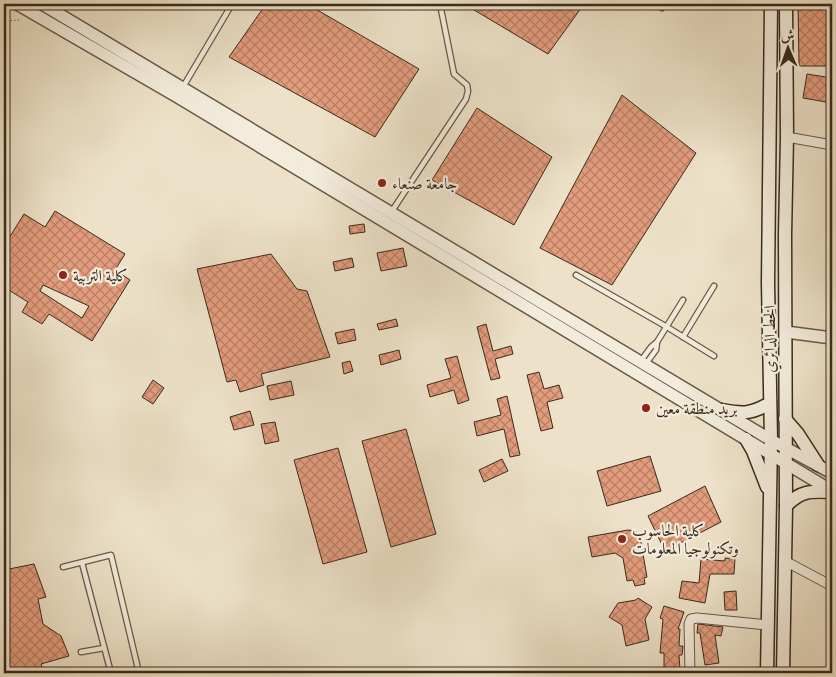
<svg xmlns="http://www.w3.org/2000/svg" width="836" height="677" font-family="'IM FELL Double Pica',Amiri,serif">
  <defs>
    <pattern id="building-cross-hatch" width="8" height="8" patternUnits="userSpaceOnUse" patternTransform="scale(1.25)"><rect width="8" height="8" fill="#e39c7c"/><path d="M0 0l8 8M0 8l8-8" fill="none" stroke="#b97f65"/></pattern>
  </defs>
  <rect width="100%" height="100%" fill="#ede2c9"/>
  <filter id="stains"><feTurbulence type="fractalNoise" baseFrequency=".004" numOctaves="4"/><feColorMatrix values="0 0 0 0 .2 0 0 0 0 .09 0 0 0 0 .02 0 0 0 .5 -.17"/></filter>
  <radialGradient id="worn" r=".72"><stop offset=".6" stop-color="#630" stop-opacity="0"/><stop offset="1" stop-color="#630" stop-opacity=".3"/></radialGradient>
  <g fill="url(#building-cross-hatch)" stroke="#3a2b1b" fill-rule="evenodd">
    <path d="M266 4H307L419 69 375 137 229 57Z"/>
    <path d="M464 4H584L548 54Z"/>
    <path d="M798 4H832V66H799Z"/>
    <path d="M807 74 832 78V103L803 98Z"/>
    <path d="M622 95 696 153 612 285 540 248Z"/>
    <path d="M477 108 552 157 514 225 432 180Z"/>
    <path d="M55 211 125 254 115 270 130 280 92 341 49 314 42 324 22 312 28 302 4 287V246L24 214 45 227ZM43 285 89 306 82 318 40 291Z"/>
    <path d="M364 224 365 232 350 234 349 226Z"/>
    <path d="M403 248 407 266 381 271 377 253Z"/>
    <path d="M271 254 297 289 307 291 330 357 261 374 264 385 240 392 236 380 227 382 197 269Z"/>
    <path d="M352 258 354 267 335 271 333 262Z"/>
    <path d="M396 319 398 326 379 330 377 324Z"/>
    <path d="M486 324 493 351 511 346 513 354 495 359 500 378 491 380 477 327Z"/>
    <path d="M354 329 356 340 338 344 335 333Z"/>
    <path d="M399 350 401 359 381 365 379 355Z"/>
    <path d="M457 356 469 400 458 404 454 390 430 397 427 385 451 378 445 359Z"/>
    <path d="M350 361 353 371 344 374 342 363Z"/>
    <path d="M539 372 544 389 559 385 563 398 547 402 553 428 541 431 527 375Z"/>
    <path d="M153 380 164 388 153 404 142 397Z"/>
    <path d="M291 381 294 395 270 400 267 386Z"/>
    <path d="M507 396 520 455 510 457 504 429 477 436 474 422 501 415 497 399Z"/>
    <path d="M250 411 254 425 234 430 230 417Z"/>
    <path d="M275 422 279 441 265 444 261 424Z"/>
    <path d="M406 429 436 534 391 547 362 441Z"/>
    <path d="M338 448 367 552 323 564 294 460Z"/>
    <path d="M650 456 661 491 607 506 597 471Z"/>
    <path d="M502 459 508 471 484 482 479 470Z"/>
    <path d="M705 486 721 522 665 551 648 516Z"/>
    <path d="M628 530 636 531 640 537 647 577 644 578 645 584 635 586 633 580 627 581 623 558 615 553 592 557 588 537Z"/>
    <path d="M725 558 735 559 734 574H710L705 603 679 598 682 581 699 583 701 559 725 561Z"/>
    <path d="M34 564 46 597 38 599 43 624 61 636 69 656 41 664 44 673H4V570Z"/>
    <path d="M736 591 737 610H725L724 592Z"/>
    <path d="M638 598 652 607 645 619 649 640 626 646 622 625 609 617 618 603 636 600Z"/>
    <path d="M664 606 684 612 678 629H680L679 646H683L682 655H679L680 670H664V653H660L663 619 660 618Z"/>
    <path d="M698 624 723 627 721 636 715 635 719 663 705 665 700 633H697Z"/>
  </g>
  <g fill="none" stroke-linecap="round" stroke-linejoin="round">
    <defs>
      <g id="service">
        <path d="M655 4 662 8"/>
        <path d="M183 87 232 4"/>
        <path d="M392 211 466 99 468 91 467 85 454 74 440 4"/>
        <path d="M576 275 667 327 714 356"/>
        <path d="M683 337 714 286"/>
        <path d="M640 362 651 347 657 342 683 300"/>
        <path d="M645 365 656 350 657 342"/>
        <path d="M82 563 111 673"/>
        <path d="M63 567 111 555 139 673"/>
        <path d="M81 652 104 648"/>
      </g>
      <g id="minor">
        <path d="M787 137 832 145"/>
        <path d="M785 561 832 586"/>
        <path d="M690 673 689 624 691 619 697 618 768 625"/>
      </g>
      <g id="tertiary">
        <path d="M17 4 176 96 832 491"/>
        <path d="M42 4 771 440 832 473"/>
        <path d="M786 332 832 338"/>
      </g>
      <g id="secondary">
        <path d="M722 410C743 414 752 414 770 403"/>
        <path d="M785 419 798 434 818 465"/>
        <path d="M746 439 753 451 767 487"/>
        <path d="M786 506C801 490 812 491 832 492"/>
        <path d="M767 673 771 440 768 283 771 4"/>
        <path d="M783 673 786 506 785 235 787 137 786 4"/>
      </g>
    </defs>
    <use href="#service" stroke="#675946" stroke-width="7"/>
    <use href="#minor" stroke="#675946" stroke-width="11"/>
    <use href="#tertiary" stroke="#675946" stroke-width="14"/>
    <use href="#secondary" stroke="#3a2b1b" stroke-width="15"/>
    <path stroke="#3a2b1b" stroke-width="1" stroke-dasharray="1 2.5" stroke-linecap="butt" d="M4 21 21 20"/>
    <use href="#service" stroke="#f3ecdc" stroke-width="4.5"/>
    <use href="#minor" stroke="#f3ecdc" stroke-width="9"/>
    <use href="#tertiary" stroke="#f3ecdc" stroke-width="11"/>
    <use href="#secondary" stroke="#f3ecdc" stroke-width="12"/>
  </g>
  <g fill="#8f2418" stroke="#f3ecdc" stroke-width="2">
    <circle cx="382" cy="183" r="5"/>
    <circle cx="63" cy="275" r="5"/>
    <circle cx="646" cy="408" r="5"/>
    <circle cx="622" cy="539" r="5"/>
  </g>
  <g text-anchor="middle" stroke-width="4.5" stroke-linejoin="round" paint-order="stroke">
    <g font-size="16" fill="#3a2b1b" stroke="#f3ecdc" text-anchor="start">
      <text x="392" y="189">جامعة صنعاء</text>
      <text x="73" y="281">كلية التربية</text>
      <text x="656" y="414">بريد منطقة معين</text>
      <text x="632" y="536">كلية الحاسوب<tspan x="632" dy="18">وتكنولوجيا المعلومات</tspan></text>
    </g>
    <g font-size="16" fill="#3a2b1b" stroke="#f3ecdc">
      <text transform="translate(769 339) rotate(-90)" y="6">الخط الدائري</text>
    </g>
  </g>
  <rect width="836" height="677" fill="none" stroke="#ede2c9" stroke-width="20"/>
  <rect x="5" y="5" width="826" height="667" fill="none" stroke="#3a2b1b" stroke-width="2.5"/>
  <rect x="10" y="10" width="816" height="657" fill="none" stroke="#3a2b1b"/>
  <g transform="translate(788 48) rotate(358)" stroke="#f3ecdc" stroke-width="4" paint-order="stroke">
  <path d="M0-4L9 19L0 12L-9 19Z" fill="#3a2b1b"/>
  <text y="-8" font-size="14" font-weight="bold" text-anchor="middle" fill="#3a2b1b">ش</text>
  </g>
  <rect width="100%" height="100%" filter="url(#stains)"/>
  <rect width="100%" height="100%" fill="url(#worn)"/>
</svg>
